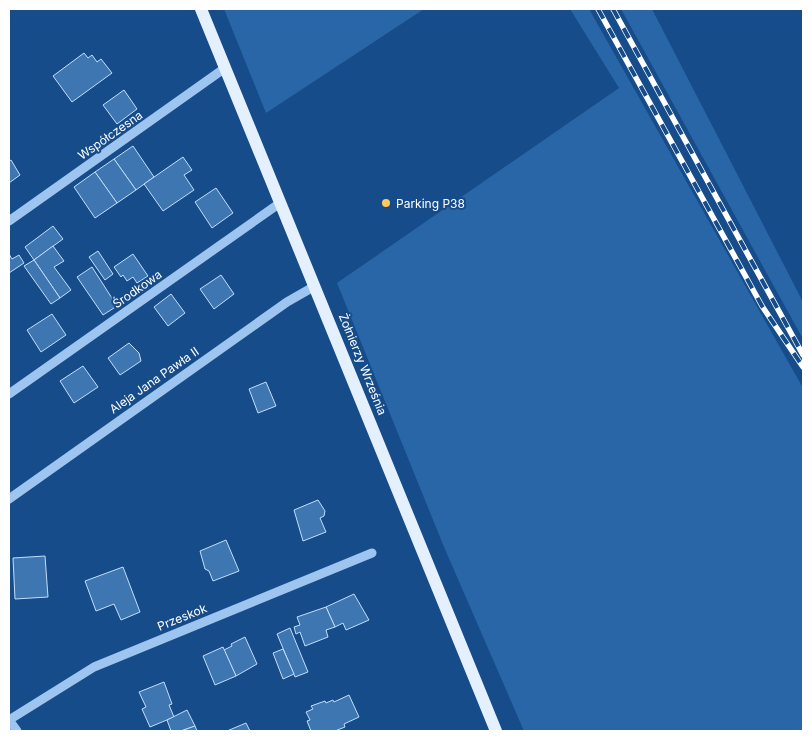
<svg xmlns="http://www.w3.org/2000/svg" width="812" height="740" font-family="Inter,sans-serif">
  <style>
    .green { fill: #2866a8 }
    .building { fill: #3e76b2; stroke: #c3defb }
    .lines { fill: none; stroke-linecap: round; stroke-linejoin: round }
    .minor { stroke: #9dc5ef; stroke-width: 9 }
    .major { stroke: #e5f0ff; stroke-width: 12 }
    .rail-casing { stroke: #fff; stroke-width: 5.5 }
    .rail { stroke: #164c89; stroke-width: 4; stroke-dasharray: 11; stroke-linecap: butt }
    .poi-dot { fill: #ffca5b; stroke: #164c89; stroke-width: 2 }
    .labels { text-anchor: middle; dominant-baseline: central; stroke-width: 4; stroke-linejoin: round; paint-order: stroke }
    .street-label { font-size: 12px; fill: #fff; stroke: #164c89 }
    .poi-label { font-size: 12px; fill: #fff; stroke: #164c89; text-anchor: start }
  </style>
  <rect width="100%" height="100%" fill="#164c89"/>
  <g class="green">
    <path d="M224 9H424L266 113Z"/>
    <path d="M570 9H589L803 388V731H524L444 547 337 283 619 88Z"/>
    <path d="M621 9H652L803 302V339Z"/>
  </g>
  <g class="building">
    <path d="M84 53 88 58 92 55 97 62 101 59 112 73 72 102 53 76Z"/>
    <path d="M124 90 137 109 117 124 103 105Z"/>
    <path d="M133 146 154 177 136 190 114 159Z"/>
    <path d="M183 157 192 170 184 175 194 190 163 211 144 184Z"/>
    <path d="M114 159 136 190 117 203 95 172Z"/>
    <path d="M11 160 20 175 9 183V161Z"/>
    <path d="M95 172 117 203 95 218 74 187Z"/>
    <path d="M216 188 233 213 212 228 195 202Z"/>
    <path d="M53 226 63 239 34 260 25 247Z"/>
    <path d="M53 246 64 261 54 267 71 290 60 298 34 260Z"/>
    <path d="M98 251 113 274 105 280 89 257Z"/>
    <path d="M9 254 12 259 19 255 24 263 9 273Z"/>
    <path d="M133 254 148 276 137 283 133 277 127 281 123 275 121 277 114 267Z"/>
    <path d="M34 260 60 298 51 304 24 266Z"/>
    <path d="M92 267 117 306 103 315 77 277Z"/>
    <path d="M221 275 234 294 214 309 200 289Z"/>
    <path d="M171 294 185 313 168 326 154 307Z"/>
    <path d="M52 314 66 335 41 352 27 330Z"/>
    <path d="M129 343 139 353 141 361 120 375 108 358Z"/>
    <path d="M83 366 98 387 74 403 60 381Z"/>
    <path d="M266 382 276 406 258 413 249 389Z"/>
    <path d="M318 500 325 511 324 516 320 518 326 532 303 541 294 510Z"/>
    <path d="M226 540 239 571 213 581 209 571 205 569 200 551Z"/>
    <path d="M45 556 48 597 15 599 13 558Z"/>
    <path d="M123 567 140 612 121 620 114 604 96 611 85 581Z"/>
    <path d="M354 594 369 620 346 630 343 623 335 627 326 607Z"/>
    <path d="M326 607 335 627 326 630 328 637 305 646 300 632 296 634 294 627 300 625 297 617Z"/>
    <path d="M290 628 308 672 295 677 277 634Z"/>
    <path d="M245 637 257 664 236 676 224 650 232 646 231 644Z"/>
    <path d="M223 647 236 676 215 685 203 656Z"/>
    <path d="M283 649 294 674 283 679 273 653Z"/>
    <path d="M164 682 172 704 169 705 174 717 150 727 142 709 146 707 139 692Z"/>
    <path d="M349 695 359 717 344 724 345 727 335 731H311L307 721 310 720 306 712 313 709 311 706 325 701 326 703 333 700 334 702Z"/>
    <path d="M187 710 195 726 181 731H171L167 720Z"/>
    <path d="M246 723 250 731H227Z"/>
    <path d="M195 726 197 731H181Z"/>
  </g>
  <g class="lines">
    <g class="minor">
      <path d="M9 221 225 68"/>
      <path d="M9 394 280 203"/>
      <path d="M9 499 287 302 315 286"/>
      <path d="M9 720 94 667 372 553"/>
      <path d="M9 720 17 731"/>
    </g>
    <path class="major" d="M201 9 496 731"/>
    <g class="rail-casing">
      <g id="rail">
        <path d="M598 9 762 306 803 367"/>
        <path d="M613 9 803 355"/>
      </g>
    </g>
    <use href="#rail" class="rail"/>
  </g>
  <circle class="poi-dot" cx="386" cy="203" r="5"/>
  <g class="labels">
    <g class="street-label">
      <text transform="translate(110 135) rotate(-35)">Współczesna</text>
      <text transform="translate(137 289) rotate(-35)">Środkowa</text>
      <text transform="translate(363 364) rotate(68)">Żołnierzy Września</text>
      <text transform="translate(154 380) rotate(-35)">Aleja Jana Pawła II</text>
      <text transform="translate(182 617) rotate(-22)">Przeskok</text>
    </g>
    <g class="poi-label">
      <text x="396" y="203">Parking P38</text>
    </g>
  </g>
  <rect width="812" height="740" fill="none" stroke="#ffffff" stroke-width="20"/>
</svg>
